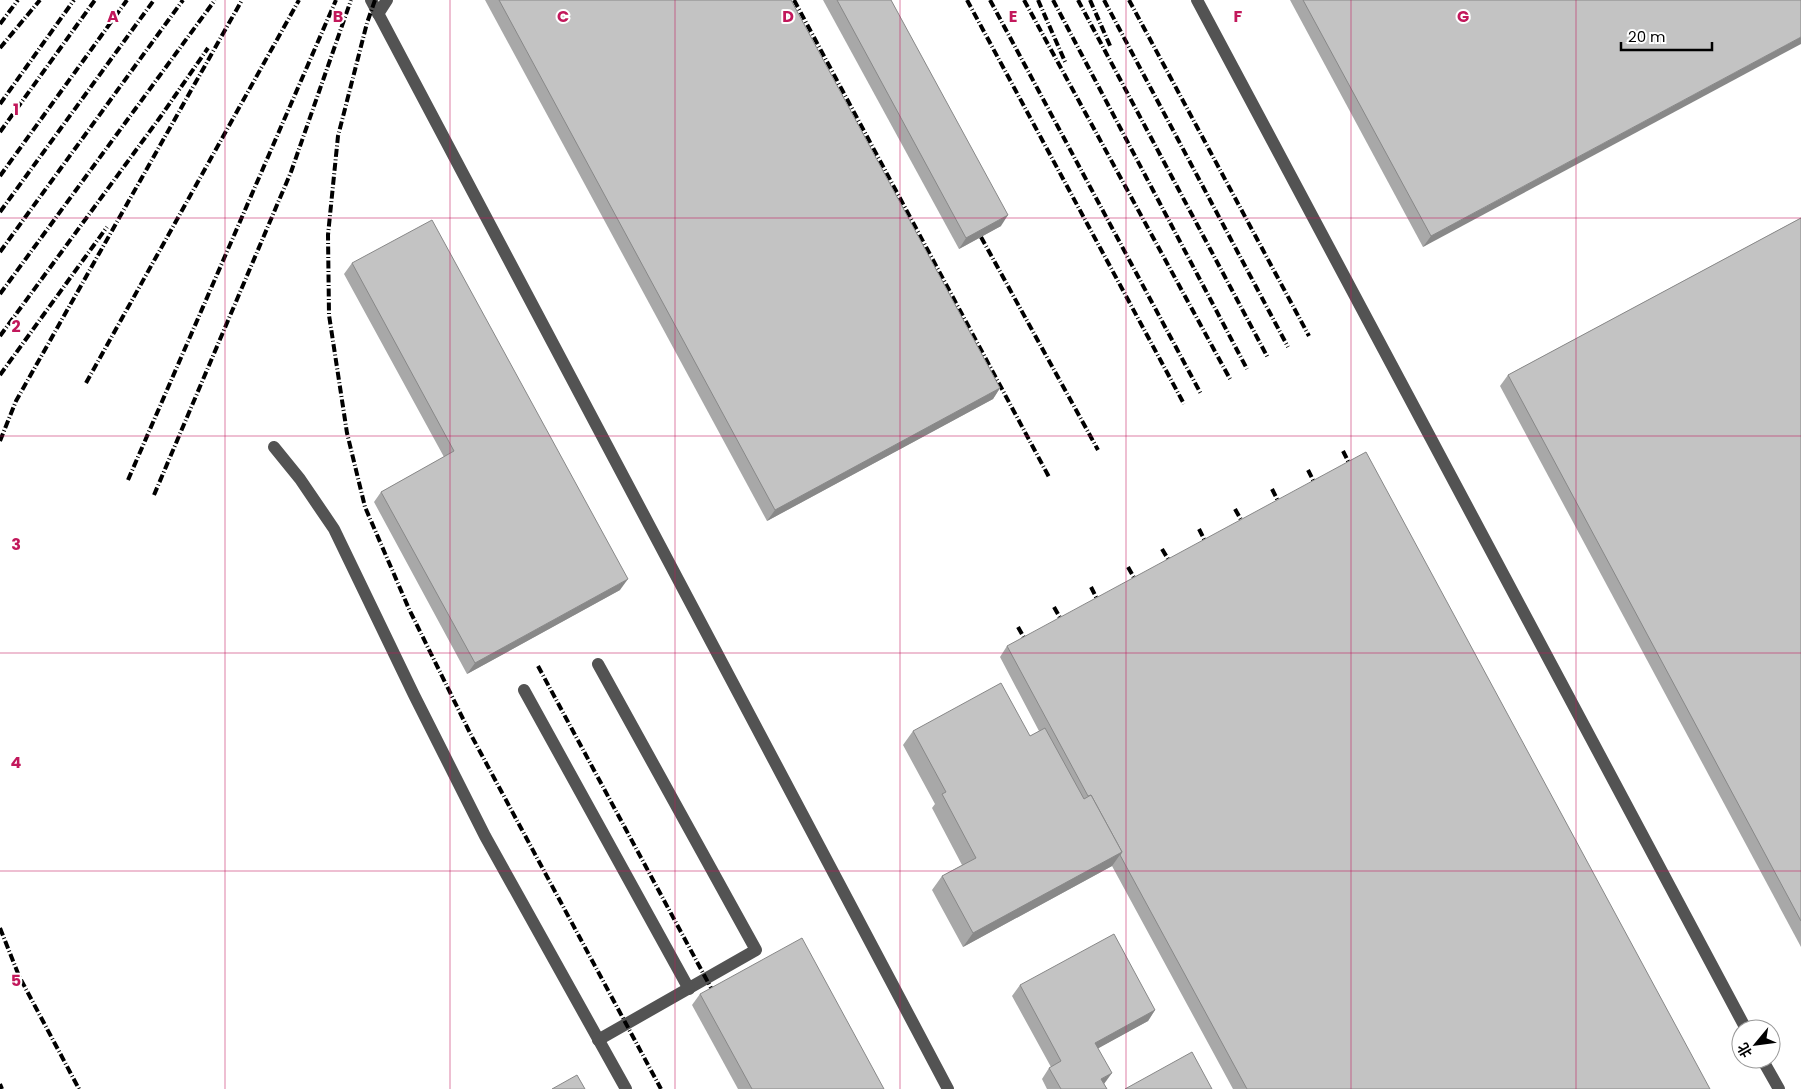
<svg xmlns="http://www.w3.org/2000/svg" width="1801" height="1089" font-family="Poppins,'Noto Sans SC',sans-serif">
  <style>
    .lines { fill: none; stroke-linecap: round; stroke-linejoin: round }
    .minor { stroke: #535353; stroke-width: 12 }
    .rail { stroke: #000; stroke-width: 4; stroke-dasharray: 8 2.5 1 2.5; stroke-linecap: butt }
    .wall { fill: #a8a8a8 }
    .shaded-wall { fill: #888 }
    .building { fill: #c3c3c3; stroke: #888 }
    .grid { fill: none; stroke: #c2185b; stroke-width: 1; stroke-opacity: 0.55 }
    .grid-label { font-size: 16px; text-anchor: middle; font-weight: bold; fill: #c2185b; stroke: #fff; stroke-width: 4; stroke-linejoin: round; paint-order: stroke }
  </style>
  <rect width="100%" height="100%" fill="#fff"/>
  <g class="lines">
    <g class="minor">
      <path d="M371 0 948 1089"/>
      <path d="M1197 0 1746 1029"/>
      <path d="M378 14 387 0"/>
      <path d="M274 447 300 479 334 529 414 695 485 836 626 1089"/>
      <path d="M598 664 756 950 598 1040"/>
      <path d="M524 690 689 989"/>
      <path d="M1762 1059 1779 1089"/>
    </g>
    <g class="rail">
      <path d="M375 0 367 23 338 136 328 235 329 315 347 433 365 507 409 609 470 733 661 1089"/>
      <path d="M794 0 1049 477"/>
      <path d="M967 0 1184 404"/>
      <path d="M990 0 1201 394"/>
      <path d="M1024 0 1230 379"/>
      <path d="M1038 0 1066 64"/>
      <path d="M1053 0 1247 369"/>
      <path d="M1078 0 1268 358"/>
      <path d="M1090 0 1111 48"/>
      <path d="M1104 0 1288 347"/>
      <path d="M1129 0 1309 336"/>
      <path d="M0 24 18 0"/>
      <path d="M0 48 40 0"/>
      <path d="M0 104 74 0"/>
      <path d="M0 132 95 0"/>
      <path d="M0 176 127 0"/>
      <path d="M0 212 154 0"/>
      <path d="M981 237 1098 450"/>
      <path d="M0 252 183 0"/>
      <path d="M0 294 215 0"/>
      <path d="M0 336 161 116 208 48"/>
      <path d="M0 375 107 227"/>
      <path d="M86 383 299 0"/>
      <path d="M0 441 16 401 242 0"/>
      <path d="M1343 451 1351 467"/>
      <path d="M1308 470 1316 486"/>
      <path d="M128 480 336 0"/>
      <path d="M1272 489 1280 505"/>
      <path d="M154 495 291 172 351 0"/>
      <path d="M1235 509 1244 525"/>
      <path d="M1199 529 1207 545"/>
      <path d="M1162 549 1171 564"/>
      <path d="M1128 567 1137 583"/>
      <path d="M1091 587 1099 603"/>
      <path d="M1054 607 1063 623"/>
      <path d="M1018 627 1027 643"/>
      <path d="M538 666 717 999"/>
      <path d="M0 928 19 976 79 1089"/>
      <path d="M0 1084 2 1089"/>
    </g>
  </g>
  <g class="wall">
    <path d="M485 0H791L1000 388 993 399 767 521Z"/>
    <path d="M823 0H891L1001 226 959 249Z"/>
    <path d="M1290 0H1801L1423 247Z"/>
    <path d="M1801 218V947L1500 386 1508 375Z"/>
    <path d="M352 263 620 590 467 674 374 502 381 492 444 457 344 274Z"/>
    <path d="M1007 646 1710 1089H1233L1112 866 963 947 932 890 942 876 962 865 932 808 935 804 903 745 913 731 1030 736 1039 731 1000 657Z"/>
    <path d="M1020 985 1155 1010 1148 1021 1098 1048 1104 1084 1107 1089H1047L1042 1079 1049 1068 1051 1067 1012 996Z"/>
    <path d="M700 994 884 1089H738L692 1005Z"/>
  </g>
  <g class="shaded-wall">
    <path d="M1801 37V44L1423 247 1431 236Z"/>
    <path d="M1008 215 1001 226 959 249 966 238Z"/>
    <path d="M1000 388 993 399 767 521 775 510Z"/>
    <path d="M628 579 620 590 467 674 475 663Z"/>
    <path d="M1122 852 1112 866 963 947 973 933Z"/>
    <path d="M1155 1010 1148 1021 1088 1054 1095 1043Z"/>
    <path d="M1112 1073 1104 1084 1101 1079Z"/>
  </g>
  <g class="building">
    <path d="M499 0H791L1000 388 775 510Z"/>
    <path d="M837 0H891L1008 215 966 238Z"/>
    <path d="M1303 0H1801V37L1431 236Z"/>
    <path d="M1801 218V921L1508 375Z"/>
    <path d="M432 220 628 579 475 663 381 492 454 451 352 263Z"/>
    <path d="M1366 452 1710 1089H1247L1120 855 1122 852 1091 795 1088 796 1007 646Z"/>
    <path d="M1001 683 1030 736 1045 728 1084 799 1091 795 1122 852 973 933 942 876 976 858 942 794 946 792 913 731Z"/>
    <path d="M1114 934 1155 1010 1095 1043 1112 1073 1101 1079 1107 1089H1061L1049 1068 1061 1061 1020 985Z"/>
    <path d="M802 938 884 1089H752L700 994Z"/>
    <path d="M1192 1052 1212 1089H1125Z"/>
    <path d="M577 1075 585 1089H552Z"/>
  </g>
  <path class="grid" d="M225 0V1089M450 0V1089M675 0V1089M900 0V1089M1126 0V1089M1351 0V1089M1576 0V1089M0 218H1801M0 436H1801M0 653H1801M0 871H1801"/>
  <g class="grid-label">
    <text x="113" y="22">A</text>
    <text x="338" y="22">B</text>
    <text x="563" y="22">C</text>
    <text x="788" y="22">D</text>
    <text x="1013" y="22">E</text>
    <text x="1238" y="22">F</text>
    <text x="1463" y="22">G</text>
    <text x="16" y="115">1</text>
    <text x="16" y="332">2</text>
    <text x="16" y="550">3</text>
    <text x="16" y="768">4</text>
    <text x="16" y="986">5</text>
  </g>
  <g transform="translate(1756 1044) rotate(241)"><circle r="24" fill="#ffffff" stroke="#999999"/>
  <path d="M0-4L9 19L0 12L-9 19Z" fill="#000000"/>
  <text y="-8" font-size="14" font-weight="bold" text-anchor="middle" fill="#000000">北</text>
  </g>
  <path d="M1621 42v8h91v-8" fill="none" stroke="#000000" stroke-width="2.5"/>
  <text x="1628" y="42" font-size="15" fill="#000000" stroke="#ffffff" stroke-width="4" paint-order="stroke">20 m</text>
</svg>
